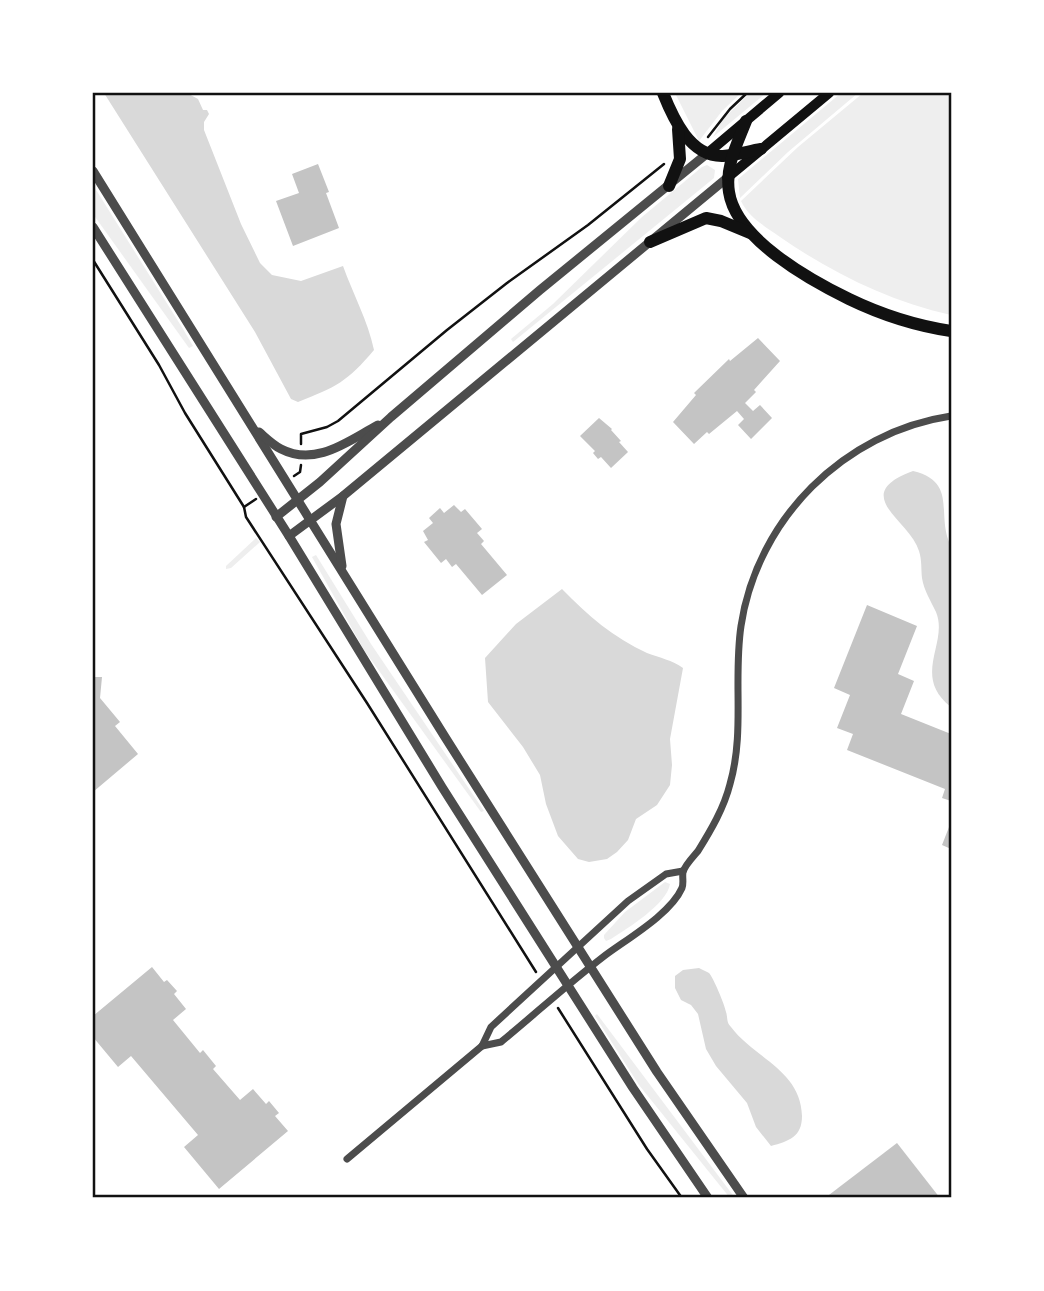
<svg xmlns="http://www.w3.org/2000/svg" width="1044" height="1291" font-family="'Roboto Condensed',sans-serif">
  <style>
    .green { fill: #eee }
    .water { fill: #d9d9d9 }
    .building { fill: #c4c4c4 }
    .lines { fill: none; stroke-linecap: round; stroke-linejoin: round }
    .path { stroke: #111; stroke-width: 2.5 }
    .minor { stroke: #4c4c4c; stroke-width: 7 }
    .tertiary { stroke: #4c4c4c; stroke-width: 9 }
    .secondary { stroke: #111; stroke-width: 10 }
    .motorway { stroke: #111; stroke-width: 12 }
    .neatline { fill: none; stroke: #111; stroke-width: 2.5 }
  </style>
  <rect width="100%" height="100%" fill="#fff"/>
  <g class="green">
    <path d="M675 93H741L722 111 699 141Z"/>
    <path d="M750 93H766L713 137 723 119Z"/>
    <path d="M841 93H858L788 152 740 198 738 179Z"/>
    <path d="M863 93H951V315C889 301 832 273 780 237 765 226 749 218 741 201L798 147Z"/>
    <path d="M707 165 715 170 714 178 513 342 511 339 553 304 642 217 702 167Z"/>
    <path d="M93 185 183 329 193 346 189 348 93 214Z"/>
    <path d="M256 538 260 542 231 568 226 569V566Z"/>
    <path d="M316 555 371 644 484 811 481 812 364 650 312 557Z"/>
    <path d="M665 882 670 884C667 904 628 928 611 939L606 941 604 938V935L625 912Z"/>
    <path d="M597 1014 735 1198H730L639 1085 595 1016Z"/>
  </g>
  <g class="water">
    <path d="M104 93H187L198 99 203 110H207L209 114 204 122V130L241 224 260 263 272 275 301 281 343 266C353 294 368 321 374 350 347 382 336 387 298 402L291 399 255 332Z"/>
    <path d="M913 471C959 482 935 516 951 546V707C911 676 949 643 936 612 931 601 924 591 922 578 921 569 922 560 919 551 910 520 848 495 913 471Z"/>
    <path d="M562 589C587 615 614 638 647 653 660 658 672 660 683 668L670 739 672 765 670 785 657 805 636 819 628 840 617 852 607 859 589 862 578 859 558 836 546 804 540 775 523 747 488 702 485 658 516 624Z"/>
    <path d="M699 968C702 970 706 971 709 973 713 977 725 1005 726 1012 728 1018 726 1022 731 1027 754 1058 801 1070 802 1116 802 1137 789 1141 771 1146L756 1127 747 1103 716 1066 706 1049 698 1014 691 1005 681 1000 675 988V976L683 970Z"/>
  </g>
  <g class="building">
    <path d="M318 164 329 192 326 193 339 228 293 246 276 201 299 193 292 174Z"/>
    <path d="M758 338 780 361 754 390 756 392 745 403 753 411 760 405 772 418 751 439 738 425 744 419 737 411 709 434 707 432 694 444 673 422 696 395 694 393 729 359 730 361Z"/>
    <path d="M599 418 612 429 611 430 621 441 619 442 628 452 611 468 601 457 598 459 593 453 595 451 580 436Z"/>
    <path d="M454 505 461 512 465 509 482 529 477 533 484 541 481 544 507 575 482 595 456 564 452 567 446 559 441 563 424 542 428 540 423 531 433 523 429 518 440 508 444 513Z"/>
    <path d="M867 605 917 626 898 674 914 681 901 714 951 734V801L942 798 945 789 847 750 853 734 837 728 850 695 834 688Z"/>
    <path d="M93 677H102L100 698 120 722 115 726 138 754 93 792Z"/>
    <path d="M951 822V849L942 845Z"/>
    <path d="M152 967 164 982 167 980 177 991 174 994 186 1009 173 1020 200 1053 203 1050 216 1066 213 1069 240 1100 253 1089 266 1104 269 1101 279 1113 275 1116 288 1131 219 1189 184 1147 198 1135 131 1056 118 1067 93 1037V1016Z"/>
    <path d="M897 1143 940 1198H825Z"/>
  </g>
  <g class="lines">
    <g class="path">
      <path d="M708 137 730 109 747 93"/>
      <path d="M93 260 159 365 185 413 244 507 246 517 367 703 536 972"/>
      <path d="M301 444V434L327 427 338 421 447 330 507 283 588 225 664 164"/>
      <path d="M294 476 300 472 301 465"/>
      <path d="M244 507 256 499"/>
      <path d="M558 1008 647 1149 682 1198"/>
    </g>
    <g class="minor">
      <path d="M482 1046 501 1042C535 1014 568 984 603 957 625 940 670 915 682 888 684 883 682 877 683 872 685 865 693 857 698 851 711 830 724 808 730 784 745 732 733 679 741 626 757 519 844 432 951 416"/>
      <path d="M347 1159 482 1046 491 1027 628 901 666 874 683 871"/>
    </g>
    <g class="tertiary">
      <path d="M93 171 445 737 657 1072 744 1198"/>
      <path d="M93 227 289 536 442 787 633 1088 708 1198"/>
      <path d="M259 432C266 438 273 445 281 449 316 467 348 441 378 425"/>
      <path d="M276 517 320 482 391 417 540 290 709 152"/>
      <path d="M289 536 343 496 727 178"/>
      <path d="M342 566 336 524 343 496"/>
    </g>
    <g class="secondary">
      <path d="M709 152 779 93"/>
      <path d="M727 178 829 93"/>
    </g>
    <g class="motorway">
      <path d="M663 93C673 118 690 157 723 156 736 155 749 151 761 149"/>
      <path d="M746 121C737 144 725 167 729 192 736 239 810 280 849 299 880 314 918 326 951 331"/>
      <path d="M669 186 680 159 678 129"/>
      <path d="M650 242 706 218 721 221 750 233"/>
    </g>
  </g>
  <rect width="1044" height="1291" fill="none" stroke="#ffffff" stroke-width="189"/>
  <rect x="94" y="94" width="856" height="1102" class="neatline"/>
</svg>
